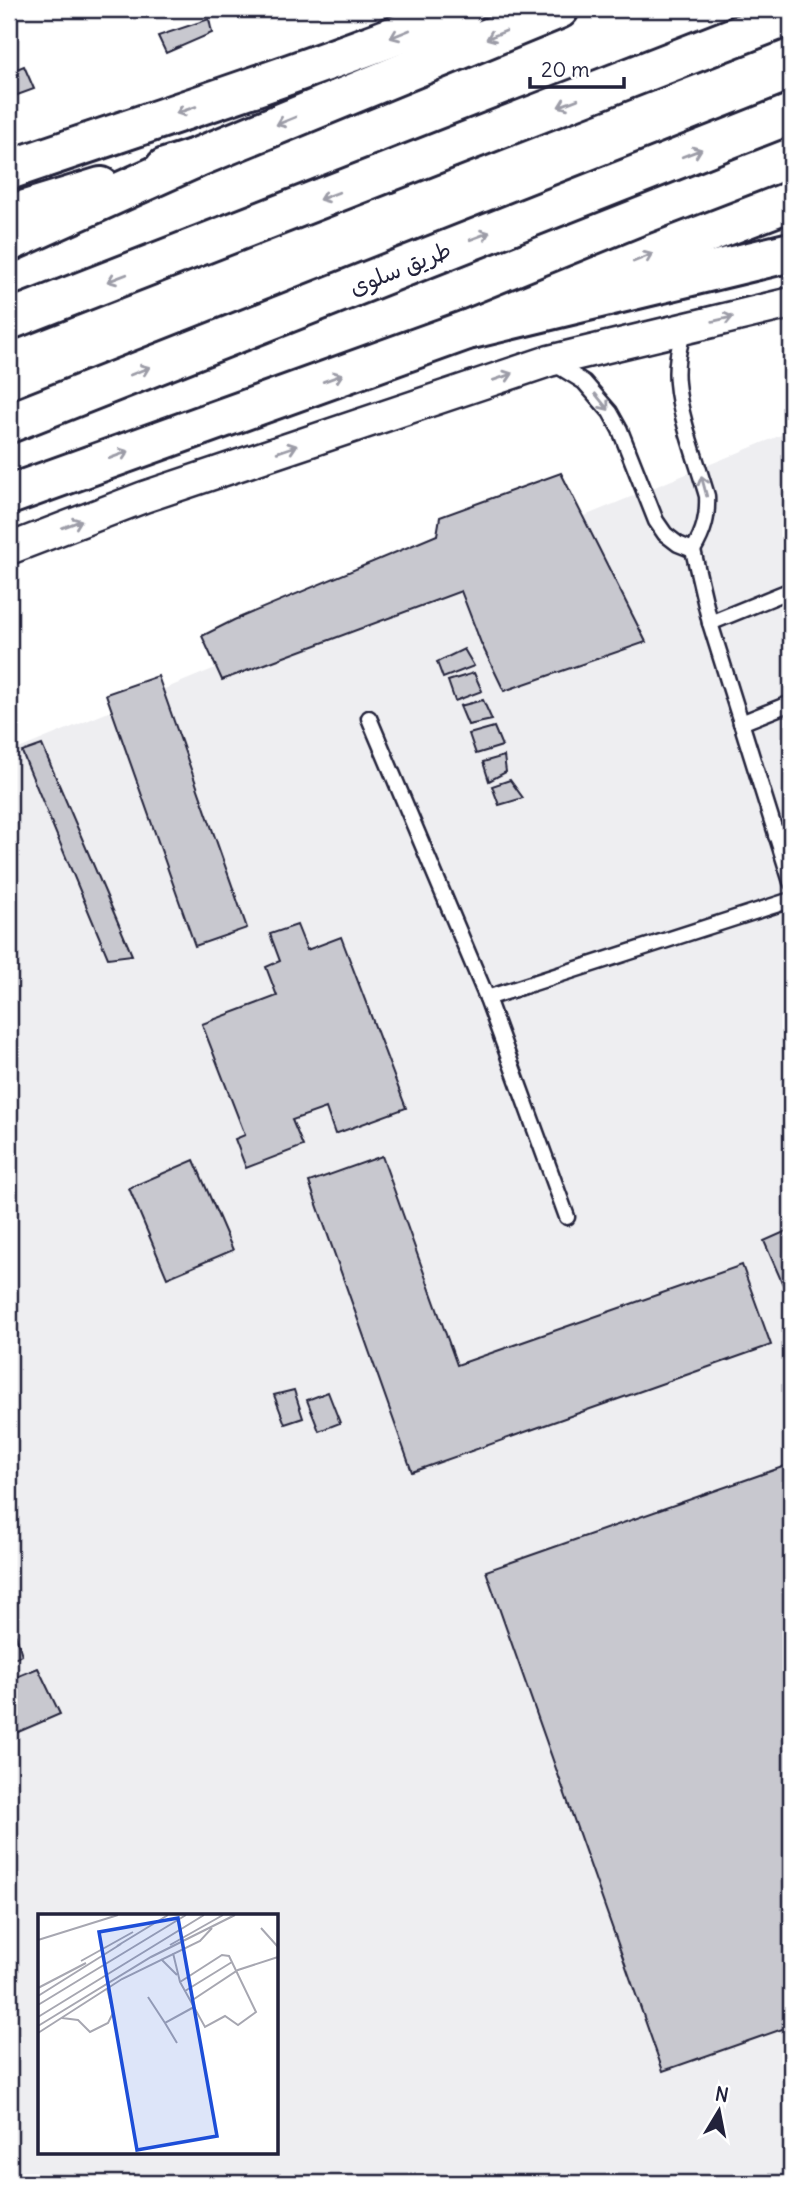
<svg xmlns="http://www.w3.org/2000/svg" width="800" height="2192" font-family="Delius,'Playpen Sans Arabic',sans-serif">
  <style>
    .built { fill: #eeeef1; fill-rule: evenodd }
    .building { fill: #c8c8cf; stroke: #22223b; stroke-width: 2 }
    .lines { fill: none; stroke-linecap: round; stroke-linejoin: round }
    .lane-casing { stroke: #22223b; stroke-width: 19 }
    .street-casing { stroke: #22223b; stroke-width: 35 }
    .secondary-casing { stroke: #22223b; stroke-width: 44 }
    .primary-casing { stroke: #22223b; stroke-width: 44 }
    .highway-casing { stroke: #22223b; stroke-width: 44 }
    .lane { stroke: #fff; stroke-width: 14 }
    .street { stroke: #fff; stroke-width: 30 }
    .secondary { stroke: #fff; stroke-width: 38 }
    .primary { stroke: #fff; stroke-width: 38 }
    .highway { stroke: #fff; stroke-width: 38 }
    .oneway { stroke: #9c9ca7 }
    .labels { text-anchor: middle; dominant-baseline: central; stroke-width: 7; stroke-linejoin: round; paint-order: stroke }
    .street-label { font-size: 23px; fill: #22223b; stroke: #fff }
    .inset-road { fill: none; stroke: #a7a7b1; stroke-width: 2 }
    .view { fill: #1d4ed8; fill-opacity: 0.15; stroke: #1d4ed8; stroke-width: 3.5 }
    .inset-edge { fill: none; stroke: #22223b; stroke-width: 3.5 }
  </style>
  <rect width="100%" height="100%" fill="#fff"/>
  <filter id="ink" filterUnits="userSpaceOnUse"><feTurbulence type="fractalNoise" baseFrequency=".0143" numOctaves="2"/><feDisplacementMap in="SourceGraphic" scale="14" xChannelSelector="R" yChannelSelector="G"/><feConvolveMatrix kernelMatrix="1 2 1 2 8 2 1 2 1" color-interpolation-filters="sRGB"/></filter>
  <g filter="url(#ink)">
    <path class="built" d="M791 431V2183H9V753ZM40 1916H276V2152H40Z"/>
    <g class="building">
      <path d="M209 19 212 33 166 53 158 36Z"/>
      <path d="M24 66 34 89 9 98V72Z"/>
      <path d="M561 473 646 642 504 691 481 643 461 591 222 680 202 636 234 620 437 535 440 517Z"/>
      <path d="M464 649 474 666 443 678 437 662Z"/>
      <path d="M474 673 482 691 455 701 448 681Z"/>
      <path d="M158 676 247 928 195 946 106 694Z"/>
      <path d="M483 700 492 720 468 725 460 706Z"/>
      <path d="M494 727 502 746 476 754 469 734Z"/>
      <path d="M42 745 132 955 108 958 22 752Z"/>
      <path d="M504 756 506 772 489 781 483 762Z"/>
      <path d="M510 780 523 798 499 805 492 786Z"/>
      <path d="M297 925 307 950 341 937 406 1108 335 1134 326 1108 292 1120 303 1146 246 1168 235 1139 245 1135 202 1024 277 996 266 967 280 961 270 934Z"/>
      <path d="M382 1156 457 1365 742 1265 771 1345 412 1472 309 1182Z"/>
      <path d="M194 1160 233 1250 167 1278 129 1188Z"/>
      <path d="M791 1229V1303L764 1241Z"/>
      <path d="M294 1390 303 1418 285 1424 274 1395Z"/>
      <path d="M328 1392 340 1423 319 1431 307 1400Z"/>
      <path d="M791 1464V2026L663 2071 486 1571Z"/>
      <path d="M12 1623 22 1655 9 1660V1624Z"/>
      <path d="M38 1668 60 1714 9 1736V1680Z"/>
    </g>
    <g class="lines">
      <g class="lane-casing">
        <g id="lane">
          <path d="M684 329C679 347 675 364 677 383 680 418 697 461 707 496 708 517 704 532 693 550L710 623 791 882"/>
          <path d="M553 363 584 382 610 412 620 430 656 521 665 534 678 544 693 550"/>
          <path d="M710 623 791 590"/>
          <path d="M369 718 487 998 791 900"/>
          <path d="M741 723 791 703"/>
          <path d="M776 836 791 829"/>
          <path d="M487 998 567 1217"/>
        </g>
      </g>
      <g class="street-casing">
        <path id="street" d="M9 549 144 497 549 361 791 303"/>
      </g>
      <g class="secondary-casing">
        <g id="secondary">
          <path d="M165 168 196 158 559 9"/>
          <path d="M9 215 101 187"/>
          <path d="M9 495 467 330 791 252"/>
        </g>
      </g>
      <g class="primary-casing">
        <g id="primary">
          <path d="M9 170C161 118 314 69 464 9"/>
          <path d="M467 330 653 254 791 201"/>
        </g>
      </g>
      <g class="highway-casing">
        <g id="highway">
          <path d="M9 242 196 158"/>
          <path d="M9 320 791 15"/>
          <path d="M9 423 791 114"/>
        </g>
      </g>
      <use href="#lane" class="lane"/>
      <use href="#street" class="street"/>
      <use href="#secondary" class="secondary"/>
      <use href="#primary" class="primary"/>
      <use href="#highway" class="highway"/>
    </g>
    <defs><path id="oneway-shaft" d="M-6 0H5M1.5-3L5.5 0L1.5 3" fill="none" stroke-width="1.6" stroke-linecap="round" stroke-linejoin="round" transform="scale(1.75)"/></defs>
    <g class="oneway">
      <use href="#oneway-shaft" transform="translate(400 34) rotate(158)"/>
      <use href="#oneway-shaft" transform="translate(496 35) rotate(158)"/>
      <use href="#oneway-shaft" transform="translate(568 103) rotate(159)"/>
      <use href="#oneway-shaft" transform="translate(186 110) rotate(161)"/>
      <use href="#oneway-shaft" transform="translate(286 121) rotate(158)"/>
      <use href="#oneway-shaft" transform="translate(692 153) rotate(-21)"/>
      <use href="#oneway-shaft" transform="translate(329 196) rotate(159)"/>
      <use href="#oneway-shaft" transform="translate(480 236) rotate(-21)"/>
      <use href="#oneway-shaft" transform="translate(643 258) rotate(-22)"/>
      <use href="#oneway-shaft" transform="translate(117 278) rotate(159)"/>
      <use href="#oneway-shaft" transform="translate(723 319) rotate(-13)"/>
      <use href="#oneway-shaft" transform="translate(140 371) rotate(-22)"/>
      <use href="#oneway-shaft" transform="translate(503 377) rotate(-19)"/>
      <use href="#oneway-shaft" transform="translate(333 378) rotate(-20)"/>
      <use href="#oneway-shaft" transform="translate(602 402) rotate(51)"/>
      <use href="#oneway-shaft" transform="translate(287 449) rotate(-19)"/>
      <use href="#oneway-shaft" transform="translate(119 455) rotate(-20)"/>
      <use href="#oneway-shaft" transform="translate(704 486) rotate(-105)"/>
      <use href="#oneway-shaft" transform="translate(72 524) rotate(-21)"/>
    </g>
  </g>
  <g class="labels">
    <g class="street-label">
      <text transform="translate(400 268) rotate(-22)">طريق سلوى</text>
    </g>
  </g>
  <g transform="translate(38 1914)">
    <rect width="240" height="240" fill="#fff"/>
    <path class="inset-road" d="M223 14 240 33M0 26 80 1M132 31 185 1M79 32 130 1M135 39 142 68 167 113 187 102 200 111 218 98 191 42 184 41 142 68M123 45 139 61M43 47 95 18M0 74 48 49M147 77 194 48M0 82 83 30M110 83 127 109 156 93M153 87 200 56 240 43M0 91 148 1M0 103 166 1M24 104 40 106 52 118 70 109 75 99 69 74M127 109 139 129M0 112 113 43 197 1M0 119 84 65 162 27 174 14"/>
    <path class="view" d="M140 4 179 222 99 236 61 18Z"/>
    <rect width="240" height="240" class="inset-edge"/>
  </g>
  <rect width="800" height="2192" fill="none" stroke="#fff" stroke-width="35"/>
  <rect x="18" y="18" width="765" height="2157" fill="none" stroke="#22223b" stroke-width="2.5" filter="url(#ink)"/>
  <g transform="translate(719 2111) rotate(10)" stroke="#ffffff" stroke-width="5" paint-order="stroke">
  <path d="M0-5L12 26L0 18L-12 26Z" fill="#22223b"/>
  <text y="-10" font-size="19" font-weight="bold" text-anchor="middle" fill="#22223b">N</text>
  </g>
  <path d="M530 77v10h94v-10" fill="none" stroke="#22223b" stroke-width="3.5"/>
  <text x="541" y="77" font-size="21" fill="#22223b" stroke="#ffffff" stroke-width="5" paint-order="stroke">20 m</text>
</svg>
